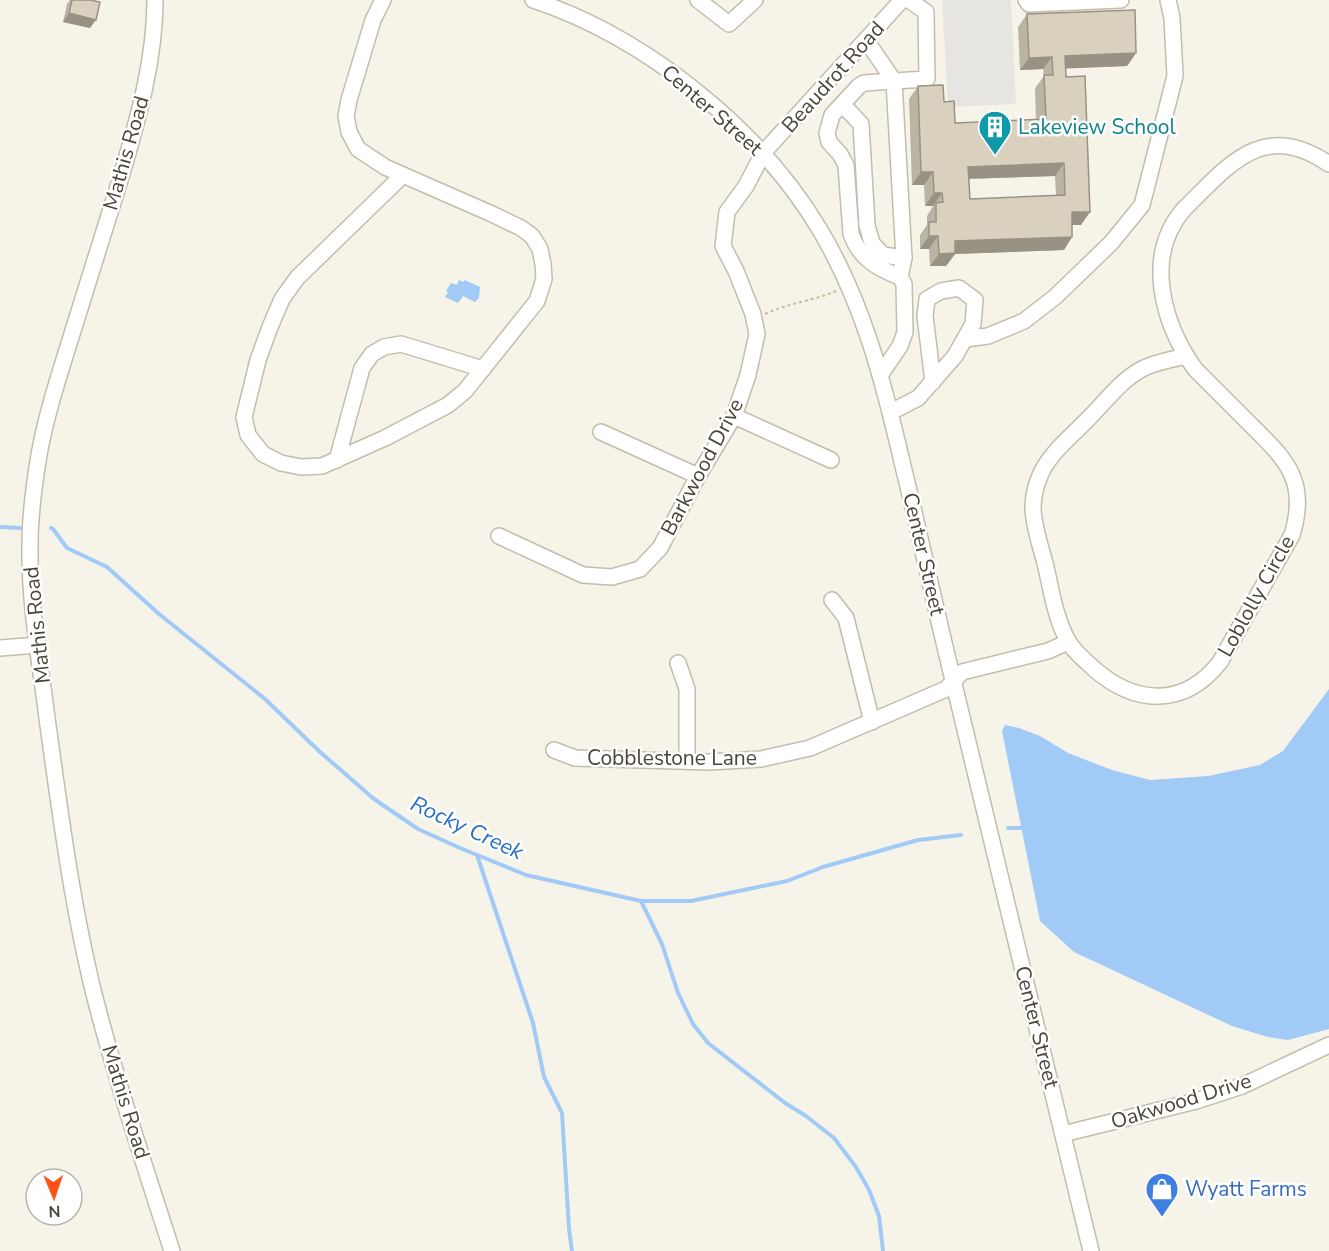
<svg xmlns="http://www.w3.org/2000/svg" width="1329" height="1251" font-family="'Nunito Sans',sans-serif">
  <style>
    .parking { fill: #e7e5e1 }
    .water { fill: #a1caf7 }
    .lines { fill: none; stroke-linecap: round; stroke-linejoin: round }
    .stream { stroke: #a1caf7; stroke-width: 4 }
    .minor-casing { stroke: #c3bdab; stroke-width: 18 }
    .path { stroke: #c6bb9b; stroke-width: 2; stroke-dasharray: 3 3; stroke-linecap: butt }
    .minor { stroke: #fff; stroke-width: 15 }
    .wall { fill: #bbb4a3; fill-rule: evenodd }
    .shaded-wall { fill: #989285 }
    .building { fill: #d9d1be; stroke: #989285; stroke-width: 1.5; fill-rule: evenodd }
    .labels { text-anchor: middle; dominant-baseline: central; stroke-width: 5; stroke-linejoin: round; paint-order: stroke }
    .street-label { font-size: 21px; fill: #4b4537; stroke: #fff }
    .culture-label { font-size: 21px; fill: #0d838f; stroke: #fff; text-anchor: start }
    .shop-label { font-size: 21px; fill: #366cbe; stroke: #fff; text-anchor: start }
    .water-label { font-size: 22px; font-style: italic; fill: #256ec2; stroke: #fff }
  </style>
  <rect width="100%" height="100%" fill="#f6f4e9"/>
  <path class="parking" d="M942 0H1011L1016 104 948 107Z"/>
  <g class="water">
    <path d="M459 280 463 282 465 280 480 287 479 298 475 302 463 296 458 303 445 297 448 292 446 291 451 283 457 285Z"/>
    <path d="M1329 689V1029L1288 1040 1268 1037 1232 1026 1074 952 1040 921 1002 731 1005 725 1019 728 1040 736 1068 753 1112 770 1150 780 1208 776 1260 765 1283 751Z"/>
  </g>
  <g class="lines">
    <g class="stream">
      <path d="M0 527 20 528"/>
      <path d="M51 528 53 529 67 548 107 567 159 614 265 699 320 752 374 799 418 829 460 848 526 875 641 901H691L787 881 823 867 918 840 961 835"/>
      <path d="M1008 828H1021"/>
      <path d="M477 855 533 1023 544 1077 562 1113 569 1229 572 1251"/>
      <path d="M641 901 662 944 678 993 693 1024 708 1043 785 1103 806 1116 834 1138 856 1167 869 1190 879 1216 883 1251"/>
    </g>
    <g class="minor-casing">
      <g id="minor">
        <path d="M155 0C155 60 138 119 121 177 104 230 88 284 71 337 59 376 46 415 39 455 34 485 30 515 30 545 29 603 40 661 47 718 60 812 72 906 95 998 117 1083 145 1167 172 1251"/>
        <path d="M383 0 373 20 349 100 346 116 349 132 358 149 385 167 403 175"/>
        <path d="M533 0C645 37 760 129 820 230 864 304 884 384 903 466 921 539 936 612 954 684 998 873 1046 1062 1091 1251"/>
        <path d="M698 0 729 24 755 0"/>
        <path d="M1026 0 1029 4 1121 0"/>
        <path d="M866 40 894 81 864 83 859 86 832 115 827 133 829 142 840 154 846 165 851 234C860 259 877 268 900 277L904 284 905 332 900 346 881 374"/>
        <path d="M843 105 861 124 867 225 872 243 883 255 904 258"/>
        <path d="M403 175 492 214 521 228 532 236 540 249 543 264 544 279 537 301 465 391 448 405 385 438 322 466 301 467 281 463 263 454 248 435 244 417 258 360 270 327 282 299 297 278Z"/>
        <path d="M900 277 904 258 894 81 927 79 926 12 909 0"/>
        <path d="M965 339 988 336 1024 321 1055 297 1111 243 1142 205 1175 76 1172 18 1168 0"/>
        <path d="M1185 356C1171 360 1155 362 1142 369 1121 380 1105 402 1088 419 1071 437 1048 454 1039 478 1035 488 1033 499 1033 509 1034 527 1040 545 1045 563 1051 588 1055 618 1068 641 1074 652 1085 660 1093 668 1135 705 1184 708 1220 662L1292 535C1309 479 1285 459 1248 422 1231 405 1213 387 1195 369 1163 324 1143 256 1184 209 1229 165 1263 119 1329 164"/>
        <path d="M891 412 918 398 955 356 973 324 975 300 959 288 941 291 927 299 925 316 933 382"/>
        <path d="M734 416 831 460"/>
        <path d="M601 432 698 476"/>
        <path d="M337 460 362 368 372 354 384 347 401 344 483 369"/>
        <path d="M499 536 583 575 612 577 640 569 660 548 698 476 734 416 748 375 757 334 753 314 736 271 723 246 727 212 746 186 763 153 902 0"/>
        <path d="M832 600 846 618 872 722"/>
        <path d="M0 648 38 645"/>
        <path d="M678 663 687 689V761"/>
        <path d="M554 750 575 758 709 762 761 759 810 748 946 689 962 672 1048 651 1068 642"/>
        <path d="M1063 1134 1196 1101 1242 1086 1329 1045"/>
      </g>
    </g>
    <path class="path" d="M765 314C788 303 813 301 836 291"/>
    <use href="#minor" class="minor"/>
  </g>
  <g class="wall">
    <path d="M70 0H90V28L63 22 67 4Z"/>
    <path d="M1027 14 1136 53 1127 66 1065 68 1081 225H1072V237L1064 250 955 254 946 266H930L929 249H920V235L927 225V216L933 206H925L924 185H912L909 99 918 86 944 102 955 123 1036 120 1035 88 1044 76 1043 69 1020 70 1018 27ZM1055 176 1056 195 970 199 969 179Z"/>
  </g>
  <g class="shaded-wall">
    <path d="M69 13 96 20 90 28 63 22Z"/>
    <path d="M1136 53 1127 66 1056 69 1065 56Z"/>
    <path d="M1052 57 1043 69 1020 70 1029 58Z"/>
    <path d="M1064 163 1055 176 959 179 968 167Z"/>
    <path d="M921 172H933L924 185H912Z"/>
    <path d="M934 193H942L933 206H925Z"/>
    <path d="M1072 212H1090L1081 225H1063Z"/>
    <path d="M929 236H938L929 249H920Z"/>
    <path d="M1072 237 1064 250 955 254 946 266H930L939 254 955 241Z"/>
  </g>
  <g class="building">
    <path d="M72 0H90L100 2 96 20 69 13Z"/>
    <path d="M1135 10 1136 53 1065 56 1066 77 1085 76 1090 212H1072V237L955 241V253L939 254 938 236H929V222H936V203L943 202 942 193H934L933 172H921L918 86 943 85 944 102 954 101 955 123 1046 119 1044 75H1053L1052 57 1029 58 1027 14ZM1064 163 1065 195 970 199 968 167Z"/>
  </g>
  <defs>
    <g id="building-pin" transform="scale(1.725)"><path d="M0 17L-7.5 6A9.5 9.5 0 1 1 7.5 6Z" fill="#0f9aa8" stroke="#fff"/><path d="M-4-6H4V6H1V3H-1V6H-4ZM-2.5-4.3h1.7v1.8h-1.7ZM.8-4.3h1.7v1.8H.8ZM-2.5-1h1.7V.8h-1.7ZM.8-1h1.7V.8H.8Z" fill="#fff"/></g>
    <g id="shop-pin" transform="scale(1.725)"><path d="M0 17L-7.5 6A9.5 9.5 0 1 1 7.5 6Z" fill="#3f7fe0" stroke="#fff"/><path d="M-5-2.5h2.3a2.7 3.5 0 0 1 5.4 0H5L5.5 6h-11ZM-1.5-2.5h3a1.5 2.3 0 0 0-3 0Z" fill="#fff"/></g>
  </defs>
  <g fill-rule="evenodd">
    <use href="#building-pin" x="995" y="127"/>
    <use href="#shop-pin" x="1162" y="1189"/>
  </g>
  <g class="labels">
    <g class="street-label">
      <text transform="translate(833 77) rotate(-48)">Beaudrot Road</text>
      <text transform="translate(712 110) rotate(41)">Center Street</text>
      <text transform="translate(126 153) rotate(-74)">Mathis Road</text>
      <text transform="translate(702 467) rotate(-62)">Barkwood Drive</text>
      <text transform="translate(924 554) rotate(77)">Center Street</text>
      <text transform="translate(1256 596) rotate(-61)">Loblolly Circle</text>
      <text transform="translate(37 625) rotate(-96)">Mathis Road</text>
      <text x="672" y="758">Cobblestone Lane</text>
      <text transform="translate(1037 1027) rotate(76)">Center Street</text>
      <text transform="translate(1181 1101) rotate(-17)">Oakwood Drive</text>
      <text transform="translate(126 1102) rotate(73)">Mathis Road</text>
    </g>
    <g class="culture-label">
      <text x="1018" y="127">Lakeview School</text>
    </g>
    <g class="shop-label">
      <text x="1185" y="1189">Wyatt Farms</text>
    </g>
    <g class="water-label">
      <text transform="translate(467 828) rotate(25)">Rocky Creek</text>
    </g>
  </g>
  <g transform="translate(54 1197) rotate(178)"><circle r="28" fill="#ffffff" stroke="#b7b5af" stroke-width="1.5"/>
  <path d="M0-4.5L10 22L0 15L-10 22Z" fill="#ff5417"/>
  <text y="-9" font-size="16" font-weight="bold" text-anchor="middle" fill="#4b4537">N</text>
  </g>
</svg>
